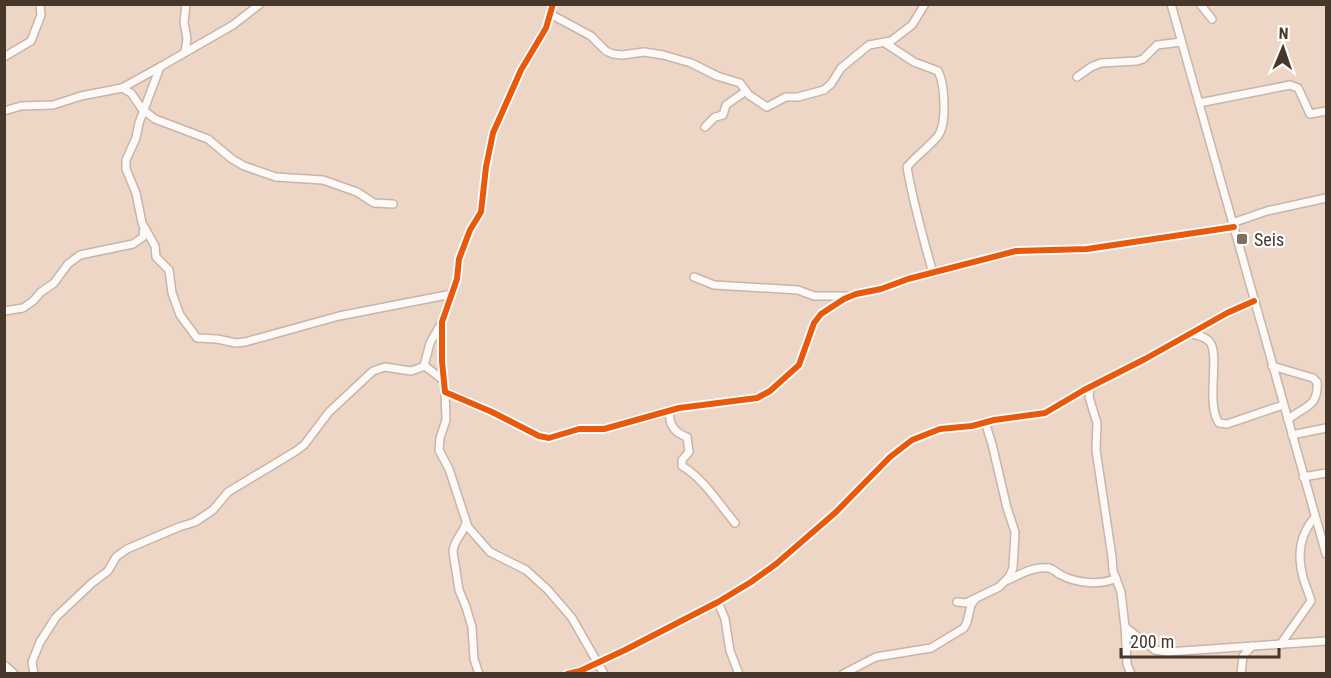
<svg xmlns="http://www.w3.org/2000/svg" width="1331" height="678" font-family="'Roboto Condensed',sans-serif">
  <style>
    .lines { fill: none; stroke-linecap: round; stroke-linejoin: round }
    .minor-casing { stroke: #c7b5a8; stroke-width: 10 }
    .highway-casing { stroke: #c7b5a8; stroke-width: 12 }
    .minor { stroke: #fcf9f6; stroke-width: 7 }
    .highway { stroke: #fcf9f6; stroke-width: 9 }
    .cycleway-casing { stroke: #fdfdfd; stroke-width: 10 }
    .cycleway { stroke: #e8590c; stroke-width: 6 }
    .poi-dot { fill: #816e60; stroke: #fdfdfd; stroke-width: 2 }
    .labels { text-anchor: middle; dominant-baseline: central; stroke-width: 4.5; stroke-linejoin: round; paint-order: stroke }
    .poi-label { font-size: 18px; fill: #47362a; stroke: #fdfdfd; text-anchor: start }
  </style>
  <rect width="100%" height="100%" fill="#edd6c5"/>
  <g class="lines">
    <g class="minor-casing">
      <g id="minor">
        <path d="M260 4 233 25 160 67 139 123 136 138 126 160V169L136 193 142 223 155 246 156 257 169 270 172 293 180 315 197 338 217 339 236 343 245 342 339 316 452 294"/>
        <path d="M553 4 546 28 521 70 493 133 486 167 481 212 470 230 459 259 457 279 442 322V361L445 392 492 412 539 436 549 438 579 429H604L679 408 757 398 770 391 799 365 814 323 821 314 844 299 856 294 881 289 908 279 1016 251 1087 249 1234 227"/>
        <path d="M1171 4 1326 554"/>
        <path d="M1200 4 1212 19"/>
        <path d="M552 15 591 36 606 51 613 54 622 55 644 52 663 55 691 63 717 76 740 83 749 95 767 107 786 97H798L824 90 831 84 841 68 869 45 891 41 912 25 925 4"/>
        <path d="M885 43 914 62 938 71C945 84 947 124 938 136 929 147 916 156 907 167 913 203 923 238 933 273"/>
        <path d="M185 52 187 39 184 22 186 4"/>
        <path d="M4 57 31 41 41 15 40 4"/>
        <path d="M1077 77 1091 67 1101 63 1137 61 1143 59 1157 45 1181 42"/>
        <path d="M122 88 131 93 142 109 155 119 208 139 232 159 244 166 276 177 323 180 357 192 374 203 393 204"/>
        <path d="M1199 103 1290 85 1298 88 1310 114 1326 111"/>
        <path d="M4 111 21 106 53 105 81 96 122 88 160 67"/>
        <path d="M705 127 715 117 723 115 726 105 746 91"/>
        <path d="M1232 223 1267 211 1326 198"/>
        <path d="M694 277 714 285 798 290 814 296H849"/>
        <path d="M4 311 23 308 33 301 41 292 54 283 68 264 80 255 133 244 143 237 144 227"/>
        <path d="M1192 334C1197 335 1205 337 1209 341 1221 353 1205 403 1219 423L1227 424 1283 405"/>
        <path d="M424 366 430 343 442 322"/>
        <path d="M1272 366 1313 378 1317 382C1319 408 1303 406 1288 420"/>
        <path d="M1090 387 1089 397 1097 423 1096 450 1112 557 1113 571 1121 592 1125 627 1155 650 1167 652 1326 641"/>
        <path d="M445 392 446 420 440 438 439 450 449 469 468 527 490 552 526 570 548 590 572 618 604 674"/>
        <path d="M670 410C668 425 675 433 687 437L689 452 682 460V466C703 478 719 504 735 523"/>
        <path d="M1292 435 1326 428"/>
        <path d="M1303 477 1326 473"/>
        <path d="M466 523C463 534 453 541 453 552L459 590 466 607 472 627 474 659 479 674"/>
        <path d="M1008 580C1021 574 1034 566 1049 568 1054 569 1056 573 1061 575 1076 583 1101 586 1116 578"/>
        <path d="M718 602 725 619 730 651 739 674"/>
        <path d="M957 602 966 603 999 587 1009 577 1013 568 1015 532 1007 508 992 444 985 422"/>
        <path d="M1125 626 1127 664 1131 674"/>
        <path d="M1280 645 1311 601C1309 593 1305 585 1303 577 1297 555 1300 534 1315 517"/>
        <path d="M34 674 32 662 40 642 56 617 92 583 108 571 116 557 127 549 179 527 195 522 213 510 228 492 296 451 304 445 329 412 373 371 385 367 411 371 425 366 443 380"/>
        <path d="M567 674 580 671 625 650 718 602 751 582 776 564 836 512 890 457 912 440 940 429 972 426 994 420 1045 413 1084 390 1145 359 1227 313 1254 301"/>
        <path d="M843 674 876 657 931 648 964 628 967 622 971 605 975 599"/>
        <path d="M1241 674 1243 656 1252 646"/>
      </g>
    </g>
    <g class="highway-casing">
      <path id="highway" d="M4 666 13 674"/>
    </g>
    <use href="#minor" class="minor"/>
    <use href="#highway" class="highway"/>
    <g class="cycleway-casing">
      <g id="cycleway">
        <path d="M553 4 546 28 521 70 493 133 486 167 481 212 470 230 459 259 457 279 442 322V361L445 392 492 412 539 436 549 438 579 429H604L679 408 757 398 770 391 799 365 814 323 821 314 844 299 856 294 881 289 908 279 1016 251 1087 249 1234 227"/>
        <path d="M567 674 580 671 625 650 718 602 751 582 776 564 836 512 890 457 912 440 940 429 972 426 994 420 1045 413 1084 390 1145 359 1227 313 1254 301"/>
      </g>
    </g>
    <use href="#cycleway" class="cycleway"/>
  </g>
  <rect class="poi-dot" x="1236" y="233" width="12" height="12" rx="3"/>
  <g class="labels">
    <g class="poi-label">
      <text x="1254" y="239">Seis</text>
    </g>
  </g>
  <rect width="1331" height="678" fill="none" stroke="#47362a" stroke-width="12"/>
  <g transform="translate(1283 48) rotate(2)" stroke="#fdfdfd" stroke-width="4.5" paint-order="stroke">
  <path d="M0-4.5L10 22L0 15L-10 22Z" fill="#47362a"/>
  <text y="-9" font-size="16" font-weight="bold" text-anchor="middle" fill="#47362a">N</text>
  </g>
  <path d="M1121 648v9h158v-9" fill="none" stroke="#47362a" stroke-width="3"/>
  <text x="1130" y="648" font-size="18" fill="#47362a" stroke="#fdfdfd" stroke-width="4.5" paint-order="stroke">200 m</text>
</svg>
